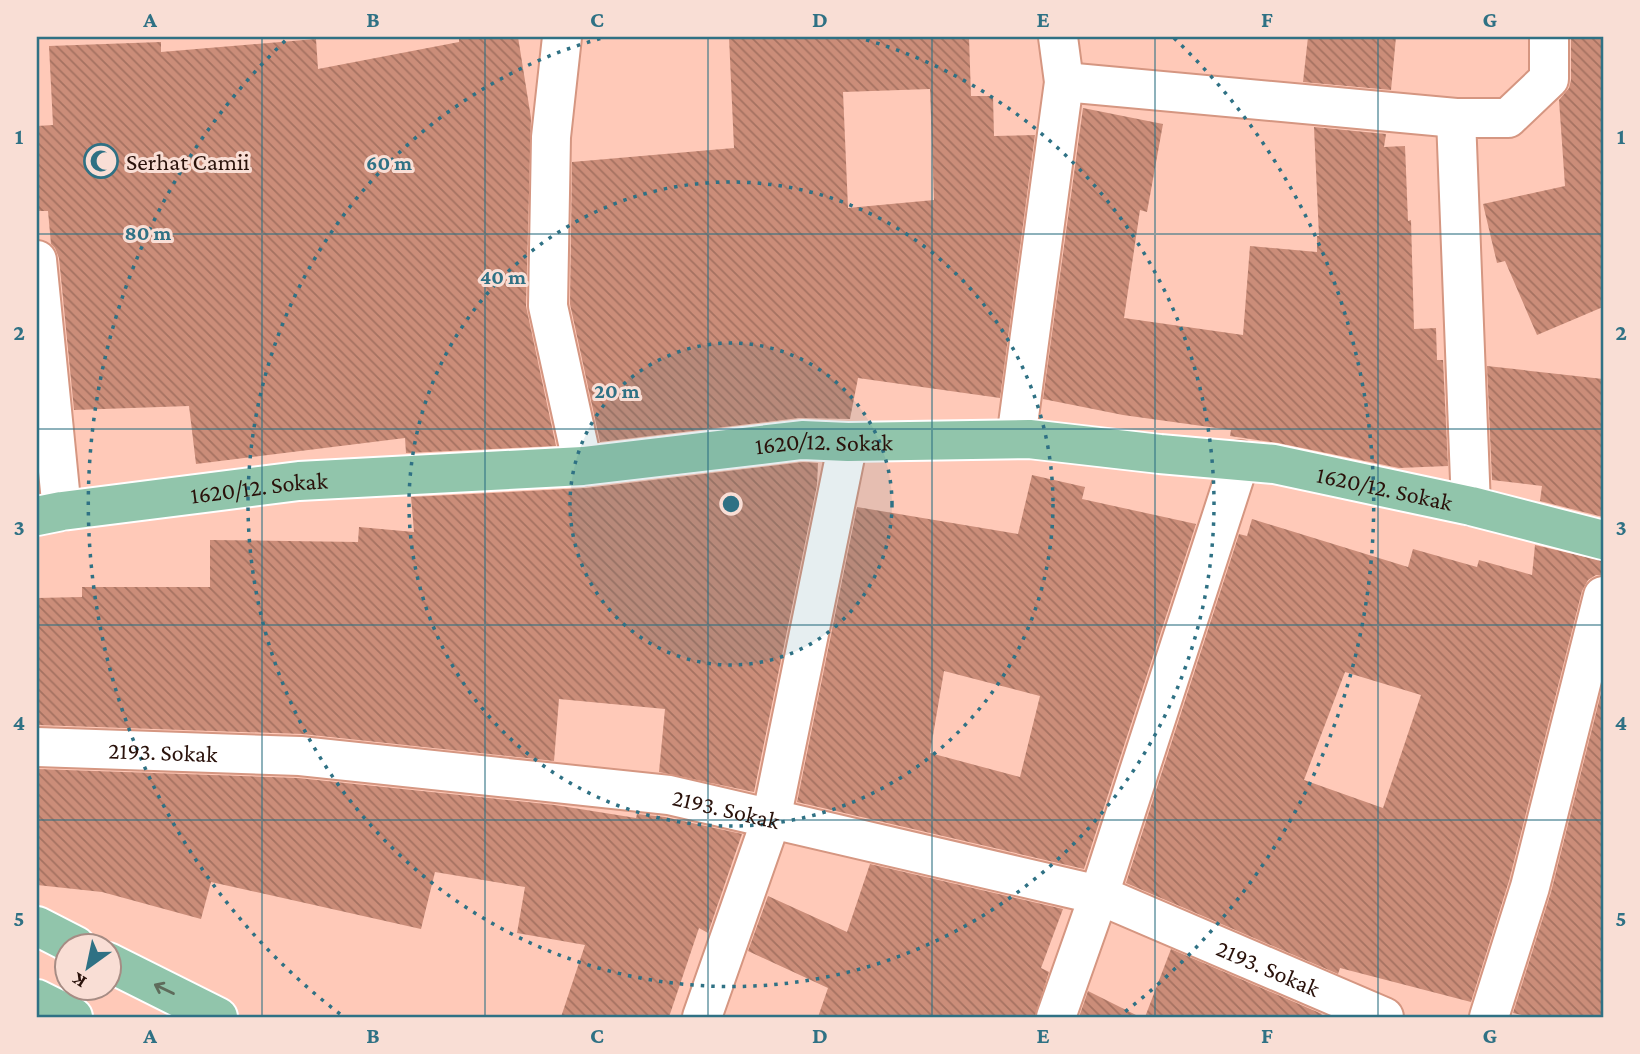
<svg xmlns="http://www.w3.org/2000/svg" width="1640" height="1054" font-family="'Crimson Pro',serif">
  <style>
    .building { fill: url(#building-back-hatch); fill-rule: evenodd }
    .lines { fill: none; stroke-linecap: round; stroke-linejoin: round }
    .minor-casing { stroke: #d59681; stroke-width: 42 }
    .major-casing { stroke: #fff; stroke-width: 42 }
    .minor { stroke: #fff; stroke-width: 38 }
    .major { stroke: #91c5ab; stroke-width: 38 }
    .oneway { stroke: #5e6c5b }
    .grid { fill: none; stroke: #2f7184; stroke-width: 2; stroke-opacity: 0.55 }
    .ring { fill: none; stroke: #2f7184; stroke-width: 3.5; stroke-dasharray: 3.5 7 }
    .labels { text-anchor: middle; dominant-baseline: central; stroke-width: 6; stroke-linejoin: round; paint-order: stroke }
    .poi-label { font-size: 24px; fill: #2a120b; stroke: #f9ded5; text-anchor: start }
    .street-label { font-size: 24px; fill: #2a120b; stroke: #f9ded5 }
    .centre { fill: #2f7184; stroke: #f9ded5; stroke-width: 3.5 }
    .ring-label { font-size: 21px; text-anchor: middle; font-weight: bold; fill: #2f7184; stroke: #f9ded5; stroke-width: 6; stroke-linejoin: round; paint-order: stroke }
    .neatline { fill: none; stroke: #2f7184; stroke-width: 2.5 }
    .grid-label { font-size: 23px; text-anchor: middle; font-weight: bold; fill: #2f7184 }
  </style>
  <defs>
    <pattern id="building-back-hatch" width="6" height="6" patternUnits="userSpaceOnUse" patternTransform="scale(1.75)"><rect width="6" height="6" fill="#cb8d79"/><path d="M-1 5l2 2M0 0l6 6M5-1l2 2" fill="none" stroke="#a57261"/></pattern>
  </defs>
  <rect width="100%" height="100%" fill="#ffc9b8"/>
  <g class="building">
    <path d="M459 37H518L531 118 526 306 556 446 406 453 405 438 196 464 189 406 74 410 59 258 55 248 51 244 48 211H37V126L53 125 49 46 161 42V52L316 39 318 69 459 42Z"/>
    <path d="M729 37H969L971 96H993L994 136 1035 135 1000 398 858 378 850 419 799 418 600 442 570 304 572 162 734 148ZM930 89 934 200 848 208 843 92Z"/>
    <path d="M1308 37H1396L1391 90 1303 82Z"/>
    <path d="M1571 37H1603V257H1601L1603 307 1537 335 1505 261 1497 263 1483 204 1565 186 1559 100 1569 88 1571 80Z"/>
    <path d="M1083 108 1163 124 1147 212 1140 210 1124 318 1243 335 1250 246 1317 252V236H1319L1314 127 1386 134 1384 147 1405 146 1408 221 1411 220 1414 329 1436 328 1437 360H1443L1448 466 1399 468 1278 443 1230 436 1231 430 1123 415 1043 399Z"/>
    <path d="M1487 366 1603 379V517L1540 501 1542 486 1492 480Z"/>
    <path d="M803 462 818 463 817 485 754 792 659 772 665 709 559 699 554 761 302 734 37 725V598L82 597V587H210V540L358 542 359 527 414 532 411 497 586 488Z"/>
    <path d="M1032 475 1085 487 1082 499 1196 524 1084 869 797 802 857 507 1018 534ZM944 671 1040 696 1020 777 930 753Z"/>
    <path d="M1252 519 1408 567 1413 549 1477 567 1479 560 1532 575 1535 545 1603 561V575H1596L1588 580 1582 591 1509 881 1471 1002 1340 968 1338 974 1126 883 1239 534 1247 536ZM1345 672 1421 695 1383 808 1304 780Z"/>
    <path d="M1603 685V1017H1531L1513 1013 1551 892Z"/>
    <path d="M37 769 298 778 555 805 636 818 637 814 665 817 742 834 708 933 699 928 669 1017H561L585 945 517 933 525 887 435 872 421 929 211 882 201 919 102 892 37 885Z"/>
    <path d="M870 864 1063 909 1041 968 1049 972 1035 1017H818L828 988 748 951 768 896 847 932Z"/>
    <path d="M1171 949 1322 1014 1320 1017H1145Z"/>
    <path d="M1088 991 1140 1017H1079Z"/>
  </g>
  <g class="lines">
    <g class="minor-casing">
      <g id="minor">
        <path d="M562 37 551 137 548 306 583 466"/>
        <path d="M1064 82 1456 118H1508L1549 79V37"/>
        <path d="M1456 118 1471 506"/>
        <path d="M37 260 62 511"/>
        <path d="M1016 439 1064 82 1058 37"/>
        <path id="s1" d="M37 747 300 756 669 795 1099 895 1384 1017"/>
        <path d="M702 1017 771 820 848 442"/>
        <path d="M1056 1017 1099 895 1240 460"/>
        <path d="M1489 1017 1530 887 1603 596"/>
      </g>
    </g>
    <g class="major-casing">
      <g id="major">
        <path id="s2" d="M37 516 62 511 299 481 583 466 802 440 848 442 1029 439 1160 454 1274 464 1471 506 1603 540"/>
        <path d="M37 926 76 946"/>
        <path d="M108 962 218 1017"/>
        <path d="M37 999 73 1017"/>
      </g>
    </g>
    <use href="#minor" class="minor"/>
    <use href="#major" class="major"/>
  </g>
  <defs><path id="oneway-shaft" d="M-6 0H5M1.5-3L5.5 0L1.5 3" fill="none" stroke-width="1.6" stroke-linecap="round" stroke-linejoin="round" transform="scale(1.75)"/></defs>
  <use class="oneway" href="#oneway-shaft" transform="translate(164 989) rotate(-154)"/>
  <path class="grid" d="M262 37V1017M485 37V1017M708 37V1017M932 37V1017M1155 37V1017M1378 37V1017M37 234H1603M37 429H1603M37 625H1603M37 820H1603"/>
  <circle cx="731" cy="504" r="161" fill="#2f7184" fill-opacity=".12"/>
  <g class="ring">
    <circle cx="731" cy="504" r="161"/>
    <circle cx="731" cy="504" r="322"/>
    <path d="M856 37A483 483 0 1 1 606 37"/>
    <path d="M340 1014A643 643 0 0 1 288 38M1174 38A643 643 0 0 1 1122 1014"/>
  </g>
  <defs>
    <g id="mosque-ring" transform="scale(1.75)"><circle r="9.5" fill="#f9ded5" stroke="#2f7184" stroke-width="1.5"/><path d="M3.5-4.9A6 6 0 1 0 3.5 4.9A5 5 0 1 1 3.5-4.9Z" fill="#2f7184"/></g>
  </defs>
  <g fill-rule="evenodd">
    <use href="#mosque-ring" x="101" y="161"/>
  </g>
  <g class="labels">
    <g class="poi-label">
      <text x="126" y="161">Serhat Camii</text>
    </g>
    <g class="street-label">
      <text stroke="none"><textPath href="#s2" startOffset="791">1620/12. Sokak</textPath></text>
      <text stroke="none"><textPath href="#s2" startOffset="224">1620/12. Sokak</textPath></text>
      <text stroke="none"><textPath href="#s2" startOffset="1356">1620/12. Sokak</textPath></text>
      <text stroke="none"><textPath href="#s1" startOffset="126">2193. Sokak</textPath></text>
      <text stroke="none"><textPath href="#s1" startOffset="693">2193. Sokak</textPath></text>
      <text stroke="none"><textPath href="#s1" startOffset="1260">2193. Sokak</textPath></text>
    </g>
  </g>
  <circle cx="731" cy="504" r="10" class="centre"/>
  <g class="ring-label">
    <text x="389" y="170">60 m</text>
    <text x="148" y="240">80 m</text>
    <text x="503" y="284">40 m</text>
    <text x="617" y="398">20 m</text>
  </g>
  <rect width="1640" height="1054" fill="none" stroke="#f9ded5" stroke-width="77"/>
  <g transform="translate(88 967) rotate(213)"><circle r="33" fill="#f9ded5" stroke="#a68c84" stroke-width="2"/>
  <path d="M0-5L12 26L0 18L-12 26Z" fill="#2f7184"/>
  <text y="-10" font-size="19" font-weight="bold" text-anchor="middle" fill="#2a120b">K</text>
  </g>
  <rect x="38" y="38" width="1564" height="978" class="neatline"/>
  <g class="grid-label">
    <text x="150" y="27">A</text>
    <text x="373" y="27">B</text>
    <text x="597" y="27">C</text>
    <text x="820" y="27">D</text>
    <text x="1043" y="27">E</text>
    <text x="1267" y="27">F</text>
    <text x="1490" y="27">G</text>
    <text x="19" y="144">1</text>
    <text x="1621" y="144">1</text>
    <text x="19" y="340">2</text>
    <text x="1621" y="340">2</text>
    <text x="19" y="535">3</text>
    <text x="1621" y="535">3</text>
    <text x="19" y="730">4</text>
    <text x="1621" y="730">4</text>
    <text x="19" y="926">5</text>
    <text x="1621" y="926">5</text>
    <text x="150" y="1043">A</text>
    <text x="373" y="1043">B</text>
    <text x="597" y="1043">C</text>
    <text x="820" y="1043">D</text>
    <text x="1043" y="1043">E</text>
    <text x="1267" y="1043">F</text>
    <text x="1490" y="1043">G</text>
  </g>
</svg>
